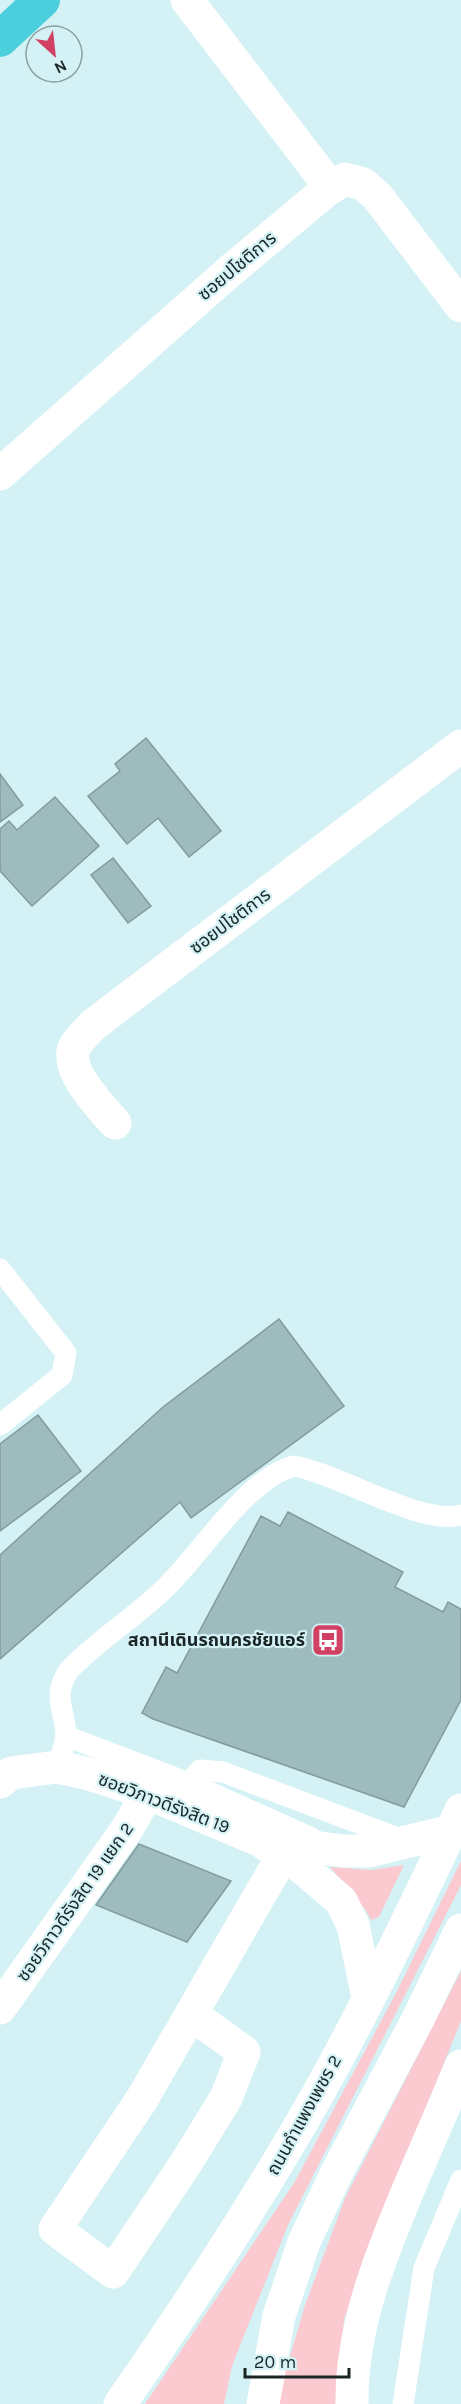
<svg xmlns="http://www.w3.org/2000/svg" width="461" height="2404" font-family="Karla,'Noto Sans Thai',sans-serif">
  <style>
    .green { fill: #facad0 }
    .lines { fill: none; stroke-linecap: round; stroke-linejoin: round }
    .canal { stroke: #4bcfdc; stroke-width: 36 }
    .building { fill: #9ebbbe; stroke: #809c9e; stroke-width: 1.5 }
    .service { stroke: #fff; stroke-width: 21 }
    .minor { stroke: #fff; stroke-width: 33 }
    .secondary { stroke: #fff; stroke-width: 33 }
    .labels { text-anchor: middle; dominant-baseline: central; stroke-width: 4.5; stroke-linejoin: round; paint-order: stroke }
    .street-label { font-size: 18px; fill: #1a2526; stroke: #d4f2f5 }
    .poi-label { font-size: 18px; font-weight: bold; fill: #1a2526; stroke: #d4f2f5; text-anchor: end }
  </style>
  <rect width="100%" height="100%" fill="#d4f2f5"/>
  <g class="green">
    <path d="M461 1861V1885L288 2225 232 2366 224 2404H145L294 2183 395 1995Z"/>
    <path d="M404 1865 379 1917 371 1920 365 1909 330 1867 371 1870Z"/>
    <path d="M461 1971V2021L381 2219 344 2319 337 2404H276L305 2305 345 2198Z"/>
  </g>
  <g class="lines">
    <path class="canal" d="M0 39 42 0"/>
  </g>
  <g class="building">
    <path d="M146 738 221 831 189 857 158 818 127 844 88 796 120 771 115 764Z"/>
    <path d="M0 774 23 805 0 822Z"/>
    <path d="M55 797 99 846 32 906 0 871V829L9 821 17 830Z"/>
    <path d="M113 858 151 906 128 923 91 875Z"/>
    <path d="M279 1319 344 1406 191 1518 180 1502 0 1659V1555L163 1407Z"/>
    <path d="M38 1415 81 1471 0 1531V1444Z"/>
    <path d="M288 1512 403 1572 395 1587 443 1612 448 1602 461 1609V1700L404 1807 153 1719 142 1713 166 1667 177 1673 261 1516 280 1526Z"/>
    <path d="M139 1844 231 1881 187 1942 96 1905Z"/>
  </g>
  <g class="lines">
    <g class="service">
      <path d="M0 1269 66 1353 62 1375 0 1425"/>
      <path d="M66 1736 189 1783 312 1838"/>
      <path d="M57 1767C60 1757 66 1744 66 1734 64 1707 52 1696 69 1670 98 1640 134 1618 163 1590 201 1555 245 1479 294 1466 337 1473 421 1526 461 1515"/>
      <path d="M189 1783 200 1770 223 1772 406 1841"/>
      <path d="M403 2404 424 2268 461 2180"/>
    </g>
    <g class="minor">
      <path d="M187 0 331 188"/>
      <path d="M0 474 230 271 328 189 345 179 363 184 377 196 461 306"/>
      <path d="M115 1123C101 1107 63 1069 75 1046 79 1039 88 1031 93 1025L461 746"/>
      <path d="M0 1782 11 1773 57 1767 86 1773 148 1793 259 1840 304 1869 341 1901 353 1925 368 1998"/>
      <path d="M270 1841 343 1851H369L451 1831"/>
      <path d="M0 2008 127 1829 148 1793"/>
      <path d="M191 2014 244 2052 226 2098 186 2163 113 2272 55 2229 142 2099 283 1855"/>
    </g>
    <g class="secondary">
      <path d="M120 2404C178 2321 234 2236 286 2149 351 2041 407 1923 461 1810"/>
      <path d="M263 2404 279 2316 304 2242 337 2172 418 2019 461 1930"/>
      <path d="M352 2404C351 2328 380 2257 409 2188 426 2148 444 2107 461 2066"/>
    </g>
  </g>
  <defs>
    <g id="bus-square" transform="scale(1.725)"><rect x="-9" y="-9" width="18" height="18" rx="4" fill="#d14164" stroke="#d4f2f5"/><path d="M-5-6H5V4H4V6H2V4H-2V6H-4V4H-5ZM-3.5-4V0h7V-4ZM-3.5 1.2v1.5H-2V1.2ZM2 1.2v1.5H3.5V1.2Z" fill="#fff"/></g>
  </defs>
  <g fill-rule="evenodd">
    <use href="#bus-square" x="328" y="1640"/>
  </g>
  <g class="labels">
    <g class="street-label">
      <text transform="translate(237 266) rotate(-40)">ซอยปโชติการ</text>
      <text transform="translate(230 921) rotate(-37)">ซอยปโชติการ</text>
      <text transform="translate(164 1803) rotate(21)">ซอยวิภาวดีรังสิต 19</text>
      <text transform="translate(75 1902) rotate(-55)">ซอยวิภาวดีรังสิต 19 แยก 2</text>
      <text transform="translate(304 2115) rotate(-61)">ถนนกำแพงเพชร 2</text>
    </g>
    <g class="poi-label">
      <text x="305" y="1640">สถานีเดินรถนครชัยแอร์</text>
    </g>
  </g>
  <g transform="translate(54 54) rotate(153)"><circle r="28" fill="#d4f2f5" stroke="#8aa0a2" stroke-width="1.5"/>
  <path d="M0-4.5L10 22L0 15L-10 22Z" fill="#d14164"/>
  <text y="-9" font-size="16" font-weight="bold" text-anchor="middle" fill="#1a2526">N</text>
  </g>
  <path d="M245 2368v9h104v-9" fill="none" stroke="#1a2526" stroke-width="3"/>
  <text x="254" y="2368" font-size="18" fill="#1a2526" stroke="#d4f2f5" stroke-width="4.5" paint-order="stroke">20 m</text>
</svg>
